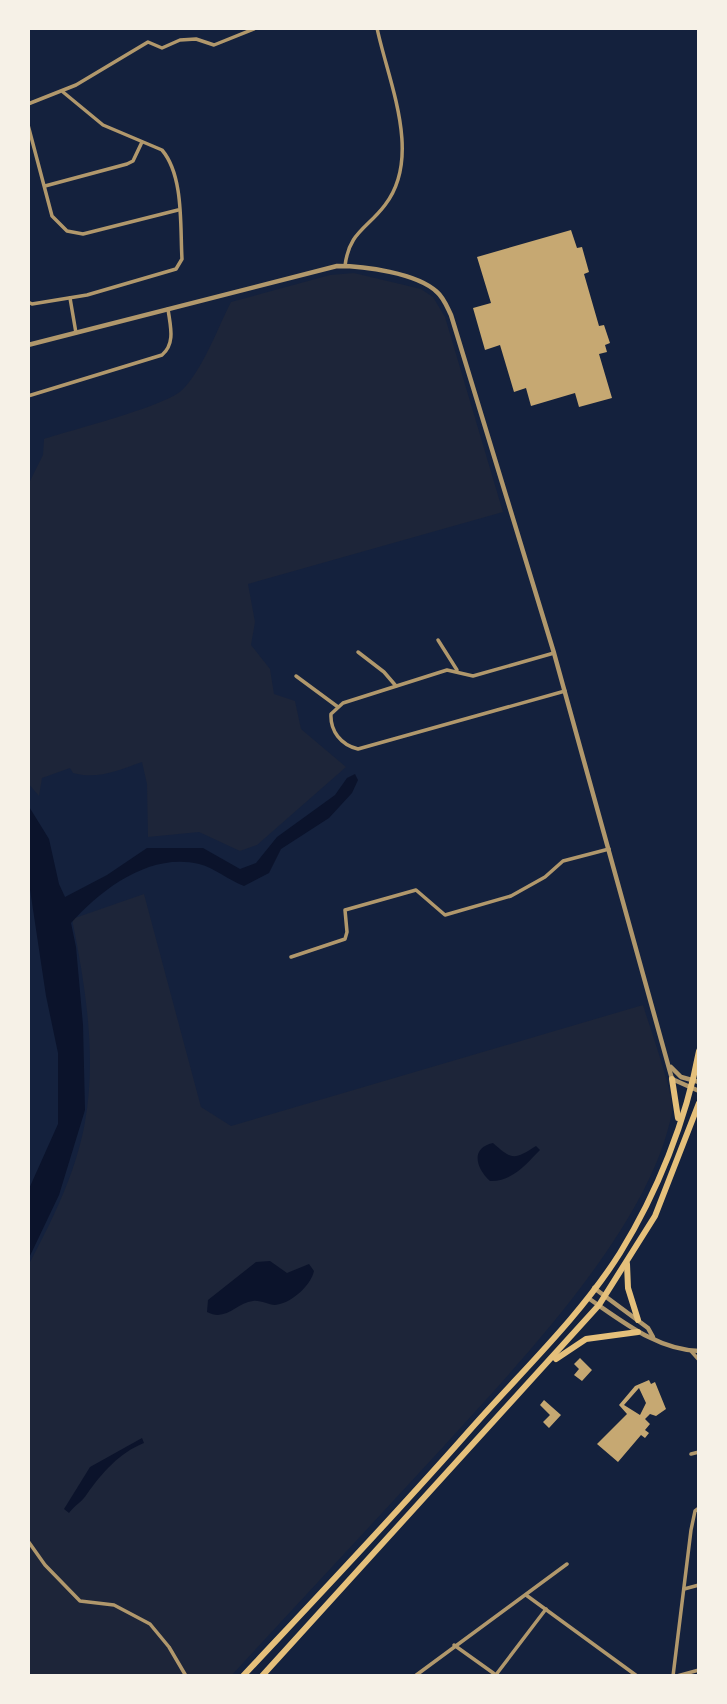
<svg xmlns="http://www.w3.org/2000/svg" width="727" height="1704" font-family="'Work Sans',sans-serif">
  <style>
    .green { fill: #1d2539 }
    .water { fill: #0b132b }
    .building { fill: #c6a872; fill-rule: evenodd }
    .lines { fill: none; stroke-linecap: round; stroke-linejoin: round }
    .minor { stroke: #b1986c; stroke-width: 3.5 }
    .tertiary { stroke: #b1986c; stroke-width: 4.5 }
    .primary { stroke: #e5c07b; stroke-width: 6 }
  </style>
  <rect width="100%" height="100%" fill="#14213d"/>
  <g class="green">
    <path d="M354 273 421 289 433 297 445 317 503 512 248 584 255 622 251 645 270 669 274 694 295 701 301 729 346 767 257 845 240 851 199 832 148 837 147 784 142 762C119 770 97 780 73 773L70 768 42 778 39 796 28 783V485L43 455 44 439C72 430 162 407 181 391 202 372 218 327 231 302L330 275Z"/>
    <path d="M144 894 201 1107 231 1126 643 1005C649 1025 675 1097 672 1112 651 1226 520 1362 444 1446 373 1523 302 1599 231 1676H28V1266C52 1221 76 1173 85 1122 97 1055 85 984 72 919Z"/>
  </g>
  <g class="water">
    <path d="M355 774 358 780 352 793 329 818 281 849 269 873 244 886C228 880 215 868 199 864 151 852 102 888 71 923L76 947 83 1025 85 1110 59 1195 28 1260V1191L58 1124V1053L46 996 28 876V805L49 839 59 884 65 897 107 875 147 848H203L240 869 256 863 277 837 335 795 347 778Z"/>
    <path d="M493 1143C512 1160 514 1160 536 1146L540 1150C526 1164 512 1182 490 1181 476 1168 470 1148 493 1143Z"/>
    <path d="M270 1261 287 1273 309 1264 314 1271C311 1286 290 1304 275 1305 268 1305 261 1300 253 1301 236 1303 226 1322 207 1312L208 1300 256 1262Z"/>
    <path d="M142 1438 144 1443C119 1453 102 1473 87 1494 82 1502 75 1505 69 1513L64 1509 90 1467Z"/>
  </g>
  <g class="building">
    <path d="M571 230 577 248 582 247 589 272 584 274 599 326 604 325 610 343 605 345 607 352 599 354 612 398 579 407 575 393 531 406 526 388 514 392 500 345 485 350 473 308 491 303 477 257Z"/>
    <path d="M580 1358 592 1370 582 1381 574 1375 579 1369 574 1364Z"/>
    <path d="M649 1380 651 1384 655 1382 666 1409 656 1416 650 1414 645 1419 650 1424 645 1430 649 1433 645 1438 641 1435 618 1462 597 1444 627 1414 619 1405 635 1386ZM639 1388 646 1403 640 1415 624 1405Z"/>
    <path d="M544 1400 561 1415 549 1428 543 1422 550 1415 540 1405Z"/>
  </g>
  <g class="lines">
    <g class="minor">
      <path d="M28 104 76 85 148 42 162 48 180 40 196 39 214 45 256 28"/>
      <path d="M28 125 52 216 67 231 83 234 178 210"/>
      <path d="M45 186 127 164 133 161 142 142"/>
      <path d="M345 266C349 232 367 229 385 205 423 156 388 81 377 28"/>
      <path d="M70 298 76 333"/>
      <path d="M28 302 32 304 87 295 176 269 182 259C180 226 184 176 162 150L103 125 63 92"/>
      <path d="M28 396 162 355C176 343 170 325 168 309"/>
      <path d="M438 640 457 670"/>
      <path d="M358 652 384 672 396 686"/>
      <path d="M554 653 473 676 447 670 343 703 331 714C330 731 341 745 358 749L565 691"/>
      <path d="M296 676 338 707"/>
      <path d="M291 957 345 939 347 932 345 910 416 890 445 915 511 896 545 877 563 861 609 849"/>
      <path d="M691 1351 699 1360"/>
      <path d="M691 1454 699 1452"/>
      <path d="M28 1541 45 1565 80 1601 114 1605 150 1624 169 1647 186 1676"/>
      <path d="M684 1589 699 1585"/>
      <path d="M526 1595 637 1676"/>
      <path d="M454 1645 496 1675"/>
      <path d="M415 1676 567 1564"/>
      <path d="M495 1676 546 1609"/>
      <path d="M673 1676 691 1530 695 1511 699 1508"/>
      <path d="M677 1676 699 1670"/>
    </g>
    <g class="tertiary">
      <path d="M28 345 337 266C364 266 417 273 437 292 444 298 447 307 451 315L554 653 672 1079 699 1091"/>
      <path d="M671 1067 681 1077 699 1082"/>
      <path d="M594 1288 648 1328 653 1337"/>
      <path d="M588 1298C622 1321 657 1350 699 1351"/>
    </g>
    <g class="primary">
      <path d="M672 1079 678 1118"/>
      <path d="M627 1264 628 1288 638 1320"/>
      <path d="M556 1359 586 1339 638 1332"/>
      <path d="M243 1676C319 1595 396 1514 469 1431 520 1373 579 1318 620 1253 657 1193 686 1121 699 1051"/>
      <path d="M262 1676 599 1305 655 1216 699 1103"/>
    </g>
  </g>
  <rect width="727" height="1704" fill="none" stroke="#f6f1e7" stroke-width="60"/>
</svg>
